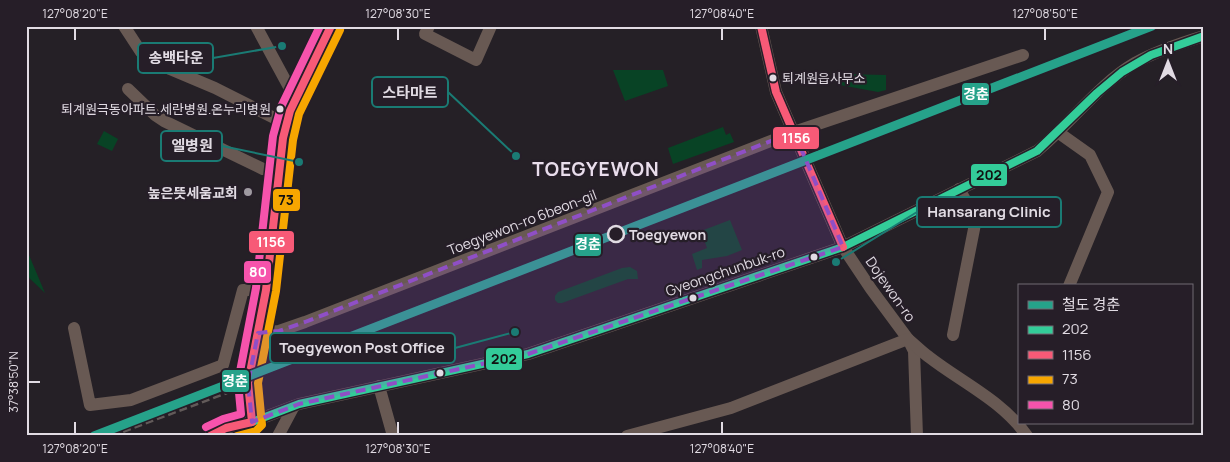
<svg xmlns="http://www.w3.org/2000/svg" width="1230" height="462" font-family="Manrope,'Noto Sans KR',sans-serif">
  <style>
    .green { fill: #084325 }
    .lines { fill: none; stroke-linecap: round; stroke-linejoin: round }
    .minor { stroke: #685953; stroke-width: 12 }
    .rail { stroke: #625a59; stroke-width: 2.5; stroke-dasharray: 8 4; stroke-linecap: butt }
    .bus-1-casing { stroke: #261e28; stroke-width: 11 }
    .bus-2-casing { stroke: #261e28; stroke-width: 11 }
    .bus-3-casing { stroke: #261e28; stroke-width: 11 }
    .bus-4-casing { stroke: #261e28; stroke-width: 11 }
    .bus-1 { stroke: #3c9; stroke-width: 8 }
    .bus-2 { stroke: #f75a77; stroke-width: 8 }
    .bus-3 { stroke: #f7a600; stroke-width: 8 }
    .bus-4 { stroke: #f653ac; stroke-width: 8 }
    .rail-1-casing { stroke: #261e28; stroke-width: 12 }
    .rail-1 { stroke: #26a28a; stroke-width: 9 }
    .marked { fill: #8f4fc6; fill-opacity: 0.2; stroke: #8f4fc6; stroke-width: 4; stroke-dasharray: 10 6; stroke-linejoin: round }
    .ticks { fill: none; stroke: #e1dbe3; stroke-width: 2 }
    .bus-dot { fill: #e1dbe3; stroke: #261e28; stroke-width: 2 }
    .poi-dot { fill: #9f9aa1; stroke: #261e28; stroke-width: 2 }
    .stop-dot { fill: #261e28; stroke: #e1dbe3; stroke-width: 2.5 }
    .labels { text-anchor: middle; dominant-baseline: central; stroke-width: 4.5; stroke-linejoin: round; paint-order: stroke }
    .bus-label { font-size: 13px; fill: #e1dbe3; stroke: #261e28; text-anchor: start }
    .poi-label { font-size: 14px; font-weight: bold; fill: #e1dbe3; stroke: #261e28; text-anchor: end }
    .street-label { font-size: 14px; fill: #e1dbe3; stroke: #261e28 }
    .stop-label { font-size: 14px; font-weight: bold; fill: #e1dbe3; stroke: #261e28; text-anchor: start }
    .district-label { font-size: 19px; font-weight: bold; letter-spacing: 1px; fill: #e9ddec; stroke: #261e28 }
    .leader { fill: none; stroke: #1a7b74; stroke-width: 2 }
    .callout-dot { fill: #1a7b74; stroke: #261e28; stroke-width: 2 }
    .callout { fill: #261e28; stroke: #1a7b74; stroke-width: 2 }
    .callout-label { font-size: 15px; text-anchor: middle; font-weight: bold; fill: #e1dbe3 }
    .line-badge { stroke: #261e28; stroke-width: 2 }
    .badge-label { font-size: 14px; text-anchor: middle; font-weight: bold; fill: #fff }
    .pale-badge-label { font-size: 14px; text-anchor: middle; font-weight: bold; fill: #111 }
    .neatline { fill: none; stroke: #e1dbe3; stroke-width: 2 }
    .ticks-label { font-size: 12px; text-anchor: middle; fill: #e1dbe3 }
  </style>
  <rect width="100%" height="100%" fill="#252026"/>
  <g class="green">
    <path d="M613 70H663L668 86 625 101Z"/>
    <path d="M840 74 886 75V90L878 92 840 85Z"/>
    <path d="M723 127 726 135 730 133 734 142 673 164 668 148Z"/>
    <path d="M104 131 118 139 112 151 97 144Z"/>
    <path d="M730 220 742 250 727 256 702 260V268L697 270 692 254 707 248 701 231Z"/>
    <path d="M26 248 45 293 26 275Z"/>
    <path d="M630 267 637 271 638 279H628L562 303H558L555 300V296L558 292 622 268Z"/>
  </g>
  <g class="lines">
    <g class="minor">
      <path d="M124 26 141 52 170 69 215 88 286 124"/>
      <path d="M256 26 296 100"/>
      <path d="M429 26 425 34 476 60 491 26"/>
      <path d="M761 26 776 92 843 247 871 289 908 339 914 351 917 436"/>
      <path d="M128 89 155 115 164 121 263 169 280 170"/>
      <path d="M1059 133 1090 155 1108 192 1069 286"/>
      <path d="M74 328 90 405 131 400 223 365 243 290H266"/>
      <path d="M258 333 279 331 305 322 794 132 1023 55"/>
      <path d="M953 335 976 219 959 189"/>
      <path d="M379 386 393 436"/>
      <path d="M210 436 226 428 252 422 299 404 528 354 843 247 1037 151C1070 124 1099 84 1135 63 1156 51 1181 43 1204 36"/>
      <path d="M251 436 252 422 248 383 266 290 277 202 283 138 290 111 331 26"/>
      <path d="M278 436 294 406"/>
      <path d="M627 436 731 408 908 339C915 345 922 352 929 357 961 382 1003 401 1027 436"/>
    </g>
    <path class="rail" d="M112 436 227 393"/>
    <g class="bus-1-casing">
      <path id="bus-1" d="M252 422 299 404 528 354 843 247 1037 151 1097 93 1122 72 1151 55 1204 36"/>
    </g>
    <g class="bus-2-casing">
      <g id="bus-2">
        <path d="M761 26 776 92 843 247"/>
        <path d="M210 436 226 428 252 422 248 383 266 290 283 138 290 111 331 26"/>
      </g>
    </g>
    <g class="bus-3-casing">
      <path id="bus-3" d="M237 436 256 431 262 425 258 383 276 291 293 140 299 114 340 30"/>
    </g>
    <g class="bus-4-casing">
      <path id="bus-4" d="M206 427 223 419 241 414 238 382 256 288 273 136 281 107 320 26"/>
    </g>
    <use href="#bus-1" class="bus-1"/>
    <use href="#bus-2" class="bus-2"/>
    <use href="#bus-3" class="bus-3"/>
    <use href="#bus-4" class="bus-4"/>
    <g class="rail-1-casing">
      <path id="rail-1" d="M94 436 1152 26"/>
    </g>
    <use href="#rail-1" class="rail-1"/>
  </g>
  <path class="marked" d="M794 132 843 247 528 354 299 404 252 422 248 383 258 333 279 331 305 322Z"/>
  <path class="ticks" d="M75 28V40M398 28V40M722 28V40M1045 28V40M28 382H40M75 422V434M398 422V434M722 422V434"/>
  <g class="bus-dot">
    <circle cx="773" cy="78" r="4.5"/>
    <circle cx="280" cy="109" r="4.5"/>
    <circle cx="814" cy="257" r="4.5"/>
    <circle cx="693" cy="298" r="4.5"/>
    <circle cx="440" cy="373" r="4.5"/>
  </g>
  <circle class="poi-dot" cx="248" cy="192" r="5"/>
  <circle class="stop-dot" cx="616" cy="234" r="8"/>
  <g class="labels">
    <g class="bus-label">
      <text x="782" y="78">퇴계원읍사무소</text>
      <text x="271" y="109" text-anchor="end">퇴계원극동아파트.세란병원.온누리병원</text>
    </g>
    <g class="poi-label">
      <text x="238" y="192">높은뜻세움교회</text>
    </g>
    <g class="street-label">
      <text transform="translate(522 222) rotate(-21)">Toegyewon-ro 6beon-gil</text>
      <text transform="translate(725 271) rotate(-19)">Gyeongchunbuk-ro</text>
      <text transform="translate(891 289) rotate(55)">Dojewon-ro</text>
    </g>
    <g class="stop-label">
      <text x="629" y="234">Toegyewon</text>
    </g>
    <g class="district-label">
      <text x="596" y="169">TOEGYEWON</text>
    </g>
  </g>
  <path class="leader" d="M282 46L213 58M516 156L448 92M299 162L222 146M836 262L917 212M515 332L455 348"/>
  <g class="callout-dot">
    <circle cx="282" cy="46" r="5"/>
    <circle cx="516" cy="156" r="5"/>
    <circle cx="299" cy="162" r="5"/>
    <circle cx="836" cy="262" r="5"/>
    <circle cx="515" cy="332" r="5"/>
  </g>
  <g class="callout">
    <rect x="138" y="43" width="75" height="30" rx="5"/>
    <rect x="372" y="77" width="76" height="30" rx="5"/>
    <rect x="161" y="131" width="61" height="30" rx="5"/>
    <rect x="917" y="197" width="144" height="30" rx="5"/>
    <rect x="270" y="333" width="185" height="30" rx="5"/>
  </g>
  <g class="callout-label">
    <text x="176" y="63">송백타운</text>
    <text x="410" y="98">스타마트</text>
    <text x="192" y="151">엘병원</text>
    <text x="989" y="217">Hansarang Clinic</text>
    <text x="362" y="353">Toegyewon Post Office</text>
  </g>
  <g class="line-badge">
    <rect x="961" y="82" width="29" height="24" rx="5" fill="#26a28a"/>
    <rect x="772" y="126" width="48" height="24" rx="5" fill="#f75a77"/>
    <rect x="970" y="163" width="38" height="24" rx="5" fill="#3c9"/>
    <rect x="272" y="188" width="29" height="24" rx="5" fill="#f7a600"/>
    <rect x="248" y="230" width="47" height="24" rx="5" fill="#f75a77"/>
    <rect x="574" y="233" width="28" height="24" rx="5" fill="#26a28a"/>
    <rect x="243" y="260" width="29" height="24" rx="5" fill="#f653ac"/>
    <rect x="485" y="347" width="38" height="24" rx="5" fill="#3c9"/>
    <rect x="221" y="369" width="29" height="24" rx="5" fill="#26a28a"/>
  </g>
  <g class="badge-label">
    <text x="976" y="99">경춘</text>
    <text x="796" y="143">1156</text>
    <text x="271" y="247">1156</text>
    <text x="588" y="249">경춘</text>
    <text x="258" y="277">80</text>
    <text x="235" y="386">경춘</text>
  </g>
  <g class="pale-badge-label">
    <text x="989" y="180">202</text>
    <text x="286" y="205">73</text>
    <text x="504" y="364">202</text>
  </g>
  <rect width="1230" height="462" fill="none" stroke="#261e28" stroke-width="55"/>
  <rect x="1018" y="284" width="175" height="140" fill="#261e28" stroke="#716a73"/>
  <rect x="1028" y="301" width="25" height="8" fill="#26a28a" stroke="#716a73"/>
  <text x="1062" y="310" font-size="15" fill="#e1dbe3">철도 경춘</text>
  <rect x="1028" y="326" width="25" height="8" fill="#33cc99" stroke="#716a73"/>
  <text x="1062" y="334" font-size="15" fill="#e1dbe3">202</text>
  <rect x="1028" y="351" width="25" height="8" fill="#f75a77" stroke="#716a73"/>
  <text x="1062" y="360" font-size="15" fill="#e1dbe3">1156</text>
  <rect x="1028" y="376" width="25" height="8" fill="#f7a600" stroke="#716a73"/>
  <text x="1062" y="384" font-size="15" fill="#e1dbe3">73</text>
  <rect x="1028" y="401" width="25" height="8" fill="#f653ac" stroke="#716a73"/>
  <text x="1062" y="410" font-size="15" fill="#e1dbe3">80</text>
  <g transform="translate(1168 62)" stroke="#261e28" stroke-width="4" paint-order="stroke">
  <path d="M0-4L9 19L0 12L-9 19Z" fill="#e1dbe3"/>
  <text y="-8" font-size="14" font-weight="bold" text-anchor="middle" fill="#e1dbe3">N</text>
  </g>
  <rect x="28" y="28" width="1174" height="406" class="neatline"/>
  <g class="ticks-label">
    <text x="75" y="18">127°08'20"E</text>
    <text x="398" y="18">127°08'30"E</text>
    <text x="722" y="18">127°08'40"E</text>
    <text x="1045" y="18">127°08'50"E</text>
    <text transform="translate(14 382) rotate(-90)" y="4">37°38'50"N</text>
    <text x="75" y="453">127°08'20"E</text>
    <text x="398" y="453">127°08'30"E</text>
    <text x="722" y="453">127°08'40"E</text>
  </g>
</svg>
